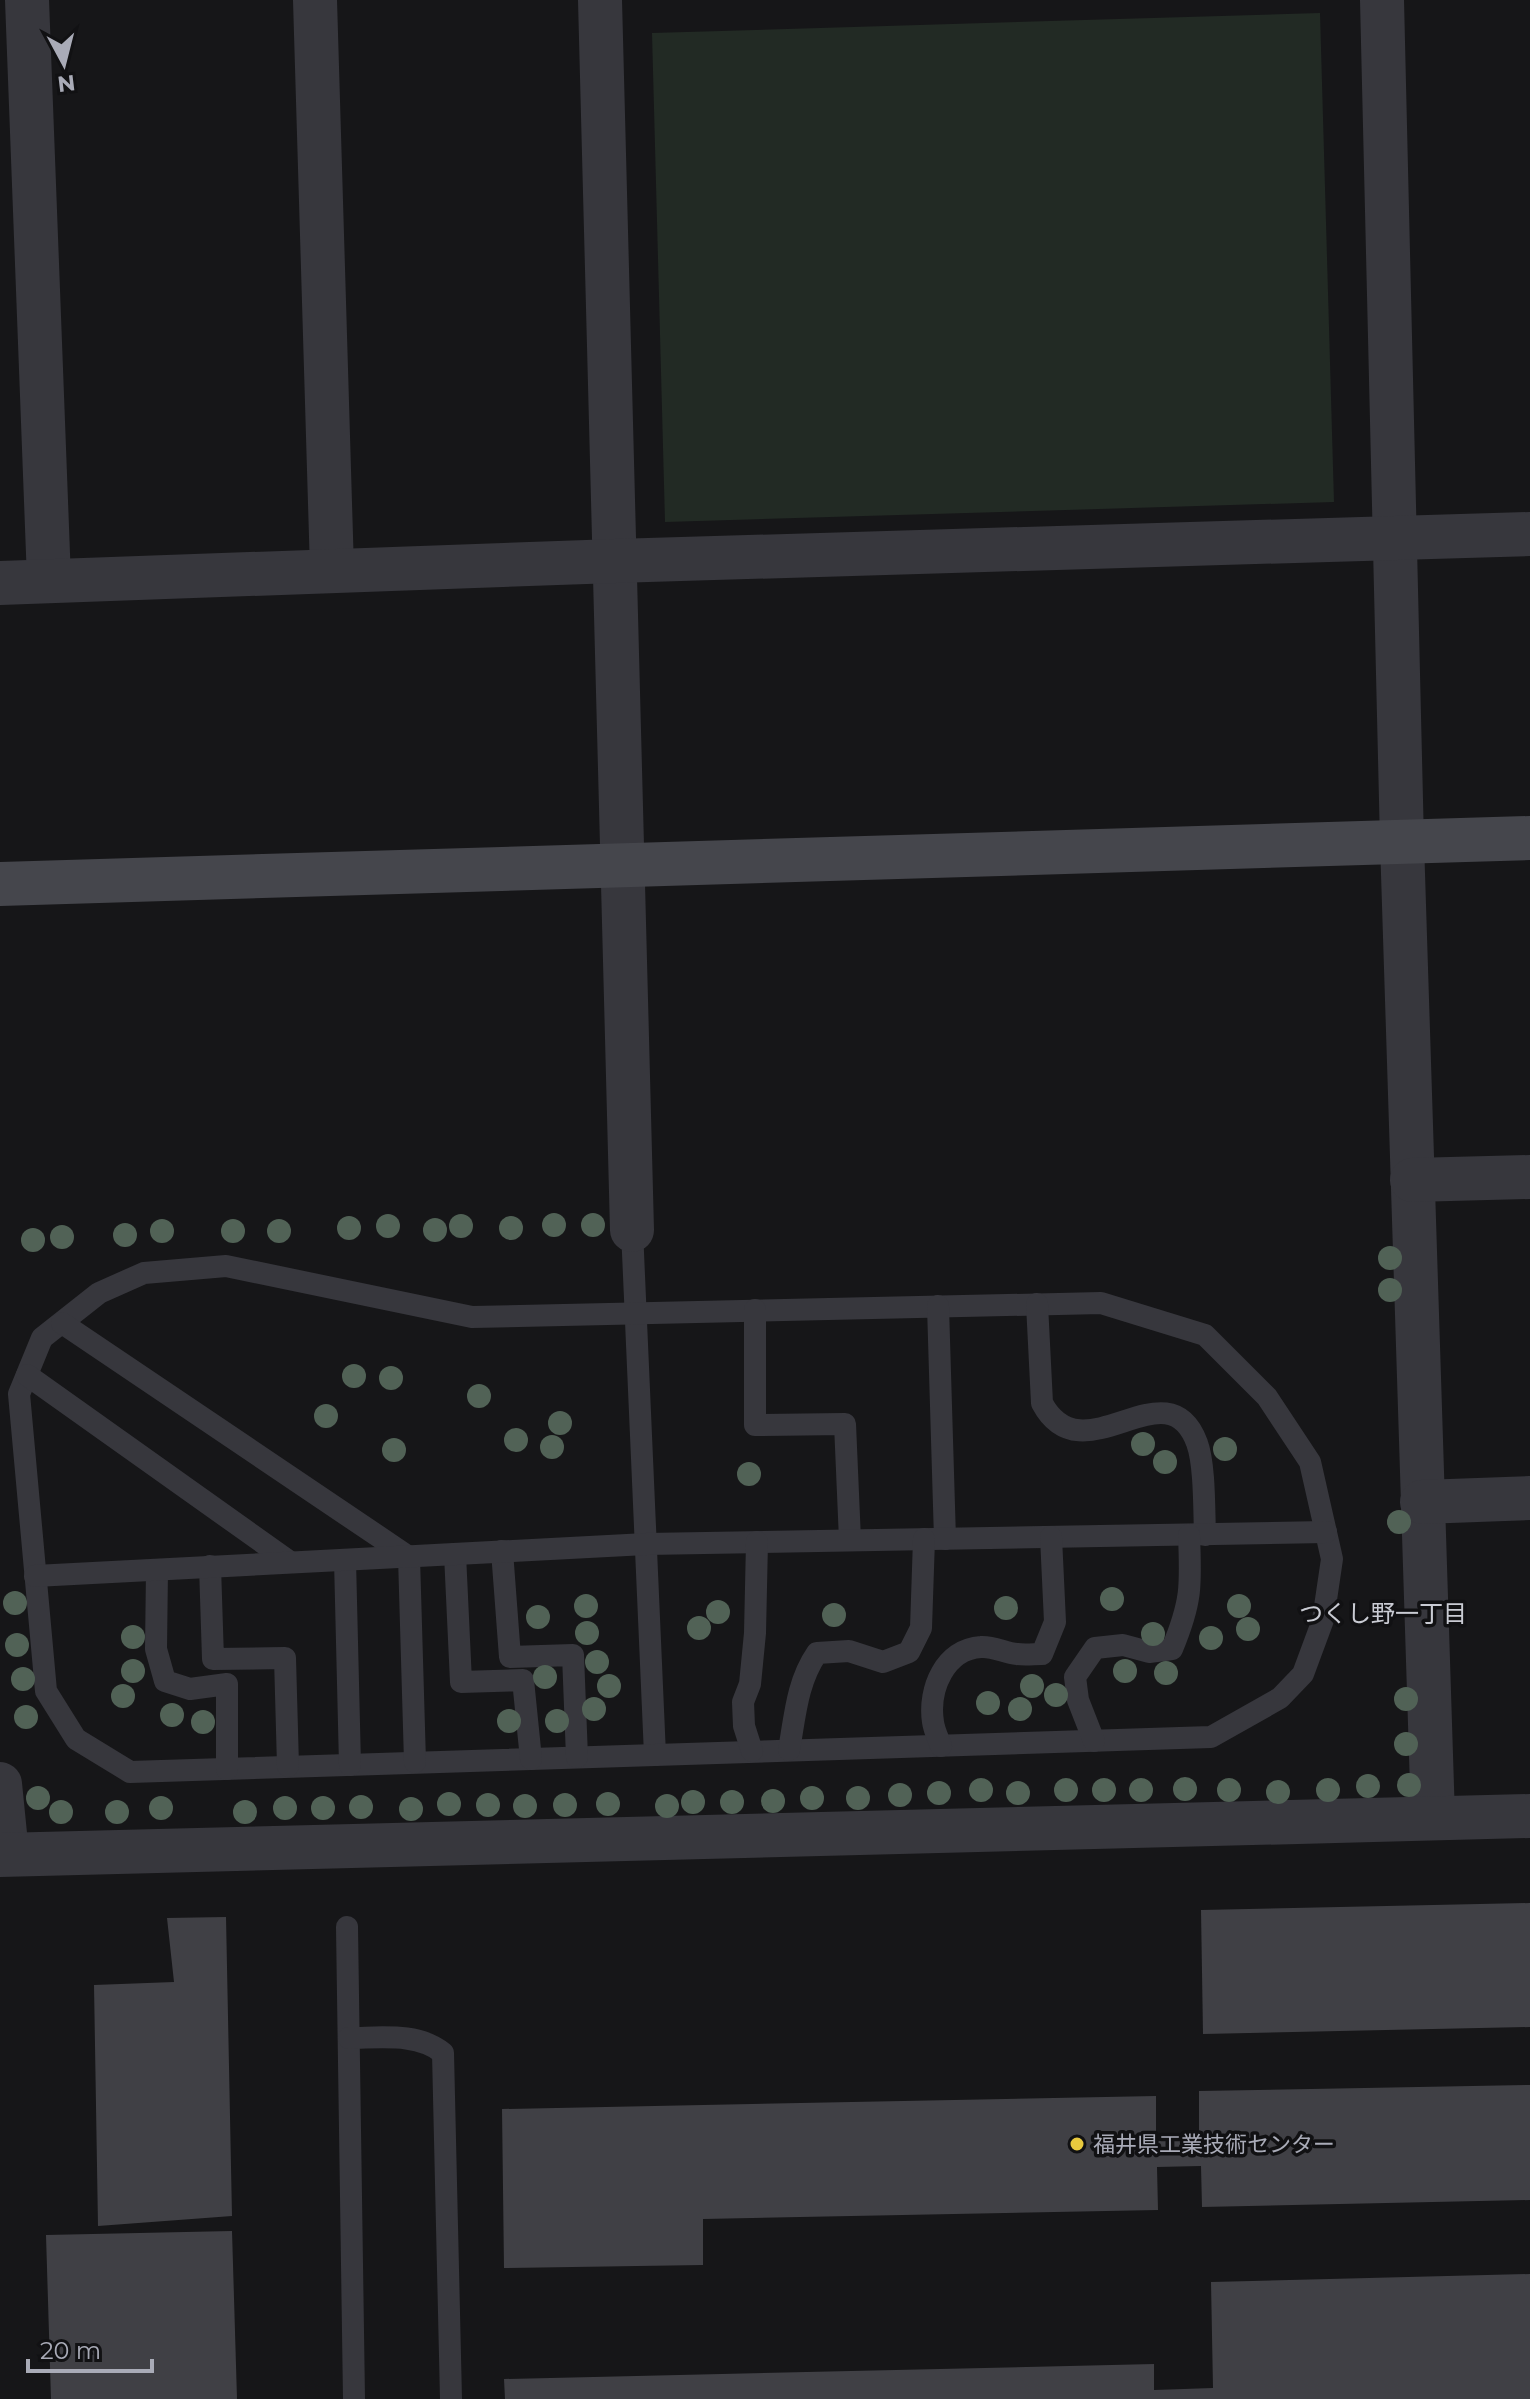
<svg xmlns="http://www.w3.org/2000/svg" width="1530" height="2399" font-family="Montserrat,'Noto Sans JP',sans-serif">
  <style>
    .green { fill: #222a24 }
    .building { fill: #404045 }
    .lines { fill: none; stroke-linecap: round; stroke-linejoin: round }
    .lane { stroke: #37373d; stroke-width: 22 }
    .street { stroke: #37373d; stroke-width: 44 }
    .secondary { stroke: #45464c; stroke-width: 44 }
    .tree { fill: #516256 }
    .poi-dot { fill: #e8c93e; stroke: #111113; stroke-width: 3 }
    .labels { text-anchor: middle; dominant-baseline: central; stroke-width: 7; stroke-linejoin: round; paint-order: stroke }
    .poi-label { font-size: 22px; fill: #a9abb7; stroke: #111113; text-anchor: start }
    .neighbourhood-label { font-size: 24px; fill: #c9cbd3; stroke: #111113 }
  </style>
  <rect width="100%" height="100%" fill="#161618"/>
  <path class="green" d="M1320 13 1334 502 665 522 652 33Z"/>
  <g class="building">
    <path d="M1530 1903V2027L1203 2034 1201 1910Z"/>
    <path d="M226 1917 232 2216 98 2226 94 1985 174 1982 167 1918Z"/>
    <path d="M1530 2085V2200L1202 2207 1201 2166 1157 2167 1158 2210 703 2219V2265L504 2268 502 2109 1156 2096V2141L1199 2140V2091Z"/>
    <path d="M232 2231 237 2399H51L46 2235Z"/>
    <path d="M1530 2274V2399H505L504 2379 1154 2364V2390L1213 2388 1211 2282Z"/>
  </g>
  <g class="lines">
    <g class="lane">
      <path d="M632 1230 655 1755"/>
      <path d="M226 1266 472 1317 1101 1303 1205 1335 1267 1397 1310 1462 1332 1559 1323 1620 1303 1674 1280 1698 1211 1737 130 1772 76 1739 46 1691 19 1394 42 1338 99 1293 144 1273Z"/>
      <path d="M1037 1304 1042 1403C1083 1480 1167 1362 1197 1443 1205 1465 1204 1510 1205 1535"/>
      <path d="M938 1306 945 1539"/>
      <path d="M755 1310V1425L845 1424 850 1540"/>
      <path d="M62 1323 409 1557 415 1762"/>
      <path d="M27 1375 290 1562"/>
      <path d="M502 1551 510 1657 573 1655 577 1757"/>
      <path d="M455 1554 461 1682 523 1680 531 1759"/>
      <path d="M345 1560 350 1765"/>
      <path d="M210 1566 213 1659 285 1658 288 1766"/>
      <path d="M157 1570 156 1649 165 1681 190 1689 227 1684V1769"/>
      <path d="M35 1576 646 1544 1326 1532"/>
      <path d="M1094 1741 1078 1700 1075 1677 1095 1648 1123 1645 1149 1652 1172 1649C1192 1601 1191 1585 1189 1535"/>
      <path d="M941 1746C938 1738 934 1730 933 1722 928 1689 945 1649 981 1647 993 1646 1005 1653 1017 1654 1025 1655 1034 1654 1042 1654L1055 1622 1051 1537"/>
      <path d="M789 1750C795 1716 797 1682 817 1653L849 1651 883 1662 909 1652 921 1628 924 1539"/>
      <path d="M752 1751 744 1726 743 1702 750 1684 755 1633 757 1542"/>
      <path d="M347 1927 354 2399"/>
      <path d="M349 2038C379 2038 418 2032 443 2053L451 2399"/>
    </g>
    <g class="street">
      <path d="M27 0 49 580"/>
      <path d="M315 0 332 570"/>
      <path d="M600 0 632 1230"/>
      <path d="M1382 0 1402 842 1433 1818"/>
      <path d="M0 583 615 561 1530 534"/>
      <path d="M1412 1180 1530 1177"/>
      <path d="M1422 1502 1530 1498"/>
      <path d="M0 1784 7 1854"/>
      <path d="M0 1855 1530 1816"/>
    </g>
    <path class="secondary" d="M0 884 1530 838"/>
  </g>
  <g class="tree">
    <circle cx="554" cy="1225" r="12"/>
    <circle cx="593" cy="1225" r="12"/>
    <circle cx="388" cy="1226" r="12"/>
    <circle cx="461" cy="1226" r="12"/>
    <circle cx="349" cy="1228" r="12"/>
    <circle cx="511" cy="1228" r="12"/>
    <circle cx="435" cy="1230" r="12"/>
    <circle cx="162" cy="1231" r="12"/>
    <circle cx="233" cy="1231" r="12"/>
    <circle cx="279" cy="1231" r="12"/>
    <circle cx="125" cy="1235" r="12"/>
    <circle cx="62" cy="1237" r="12"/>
    <circle cx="33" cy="1240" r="12"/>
    <circle cx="1390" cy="1258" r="12"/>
    <circle cx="1390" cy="1290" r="12"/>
    <circle cx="354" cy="1376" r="12"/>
    <circle cx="391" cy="1378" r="12"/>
    <circle cx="479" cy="1396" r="12"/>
    <circle cx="326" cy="1416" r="12"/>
    <circle cx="560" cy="1423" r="12"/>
    <circle cx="516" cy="1440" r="12"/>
    <circle cx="1143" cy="1444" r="12"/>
    <circle cx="552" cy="1447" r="12"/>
    <circle cx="1225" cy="1449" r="12"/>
    <circle cx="394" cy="1450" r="12"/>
    <circle cx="1165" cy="1462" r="12"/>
    <circle cx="749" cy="1474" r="12"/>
    <circle cx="1399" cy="1522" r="12"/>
    <circle cx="1112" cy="1599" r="12"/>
    <circle cx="15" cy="1603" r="12"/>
    <circle cx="586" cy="1606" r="12"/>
    <circle cx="1239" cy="1606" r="12"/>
    <circle cx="1006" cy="1608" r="12"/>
    <circle cx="718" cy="1612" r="12"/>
    <circle cx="834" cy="1615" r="12"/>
    <circle cx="538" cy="1617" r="12"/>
    <circle cx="699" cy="1628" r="12"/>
    <circle cx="1248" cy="1629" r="12"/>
    <circle cx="587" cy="1633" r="12"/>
    <circle cx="1153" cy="1634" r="12"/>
    <circle cx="133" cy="1637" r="12"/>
    <circle cx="1211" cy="1638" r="12"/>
    <circle cx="17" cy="1645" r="12"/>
    <circle cx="597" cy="1662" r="12"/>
    <circle cx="133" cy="1671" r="12"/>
    <circle cx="1125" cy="1671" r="12"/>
    <circle cx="1166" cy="1673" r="12"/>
    <circle cx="545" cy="1677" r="12"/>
    <circle cx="23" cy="1679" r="12"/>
    <circle cx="609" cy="1686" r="12"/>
    <circle cx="1032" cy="1686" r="12"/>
    <circle cx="1056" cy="1695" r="12"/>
    <circle cx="123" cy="1696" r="12"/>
    <circle cx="1406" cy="1699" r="12"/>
    <circle cx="988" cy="1703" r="12"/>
    <circle cx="594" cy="1709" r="12"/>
    <circle cx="1020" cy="1709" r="12"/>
    <circle cx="172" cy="1715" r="12"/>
    <circle cx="26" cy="1717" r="12"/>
    <circle cx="509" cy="1721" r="12"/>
    <circle cx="557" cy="1721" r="12"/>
    <circle cx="203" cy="1722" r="12"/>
    <circle cx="1406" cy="1744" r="12"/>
    <circle cx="1409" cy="1785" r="12"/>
    <circle cx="1368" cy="1786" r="12"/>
    <circle cx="1185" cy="1789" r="12"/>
    <circle cx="981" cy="1790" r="12"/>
    <circle cx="1066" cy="1790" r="12"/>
    <circle cx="1104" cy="1790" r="12"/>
    <circle cx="1141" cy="1790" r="12"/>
    <circle cx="1229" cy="1790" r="12"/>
    <circle cx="1328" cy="1790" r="12"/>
    <circle cx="1278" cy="1792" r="12"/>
    <circle cx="939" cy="1793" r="12"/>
    <circle cx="1018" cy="1793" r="12"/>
    <circle cx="900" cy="1795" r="12"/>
    <circle cx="38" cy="1798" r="12"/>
    <circle cx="812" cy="1798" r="12"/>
    <circle cx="858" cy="1798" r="12"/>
    <circle cx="773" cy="1801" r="12"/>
    <circle cx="693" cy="1802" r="12"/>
    <circle cx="732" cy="1802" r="12"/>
    <circle cx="449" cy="1804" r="12"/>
    <circle cx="608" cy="1804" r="12"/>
    <circle cx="488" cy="1805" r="12"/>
    <circle cx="565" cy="1805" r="12"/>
    <circle cx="525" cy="1806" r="12"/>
    <circle cx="667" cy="1806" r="12"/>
    <circle cx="361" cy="1807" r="12"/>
    <circle cx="161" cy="1808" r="12"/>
    <circle cx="285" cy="1808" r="12"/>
    <circle cx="323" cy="1808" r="12"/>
    <circle cx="411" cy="1809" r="12"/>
    <circle cx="61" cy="1812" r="12"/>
    <circle cx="117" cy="1812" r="12"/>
    <circle cx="245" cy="1812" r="12"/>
  </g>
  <circle class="poi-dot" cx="1077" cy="2144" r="8"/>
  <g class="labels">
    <g class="poi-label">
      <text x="1093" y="2144">福井県工業技術センター</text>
    </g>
    <g class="neighbourhood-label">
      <text x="1383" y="1613">つくし野一丁目</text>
    </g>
  </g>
  <g transform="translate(64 64) rotate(173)" stroke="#111113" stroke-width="6" paint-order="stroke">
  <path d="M0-6L14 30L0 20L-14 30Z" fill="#a9abb7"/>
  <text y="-12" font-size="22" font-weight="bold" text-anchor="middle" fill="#a9abb7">N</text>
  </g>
  <path d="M28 2359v12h124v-12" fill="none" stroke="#a9abb7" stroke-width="4"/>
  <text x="40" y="2359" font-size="24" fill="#a9abb7" stroke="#111113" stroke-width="6" paint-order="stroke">20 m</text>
</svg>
